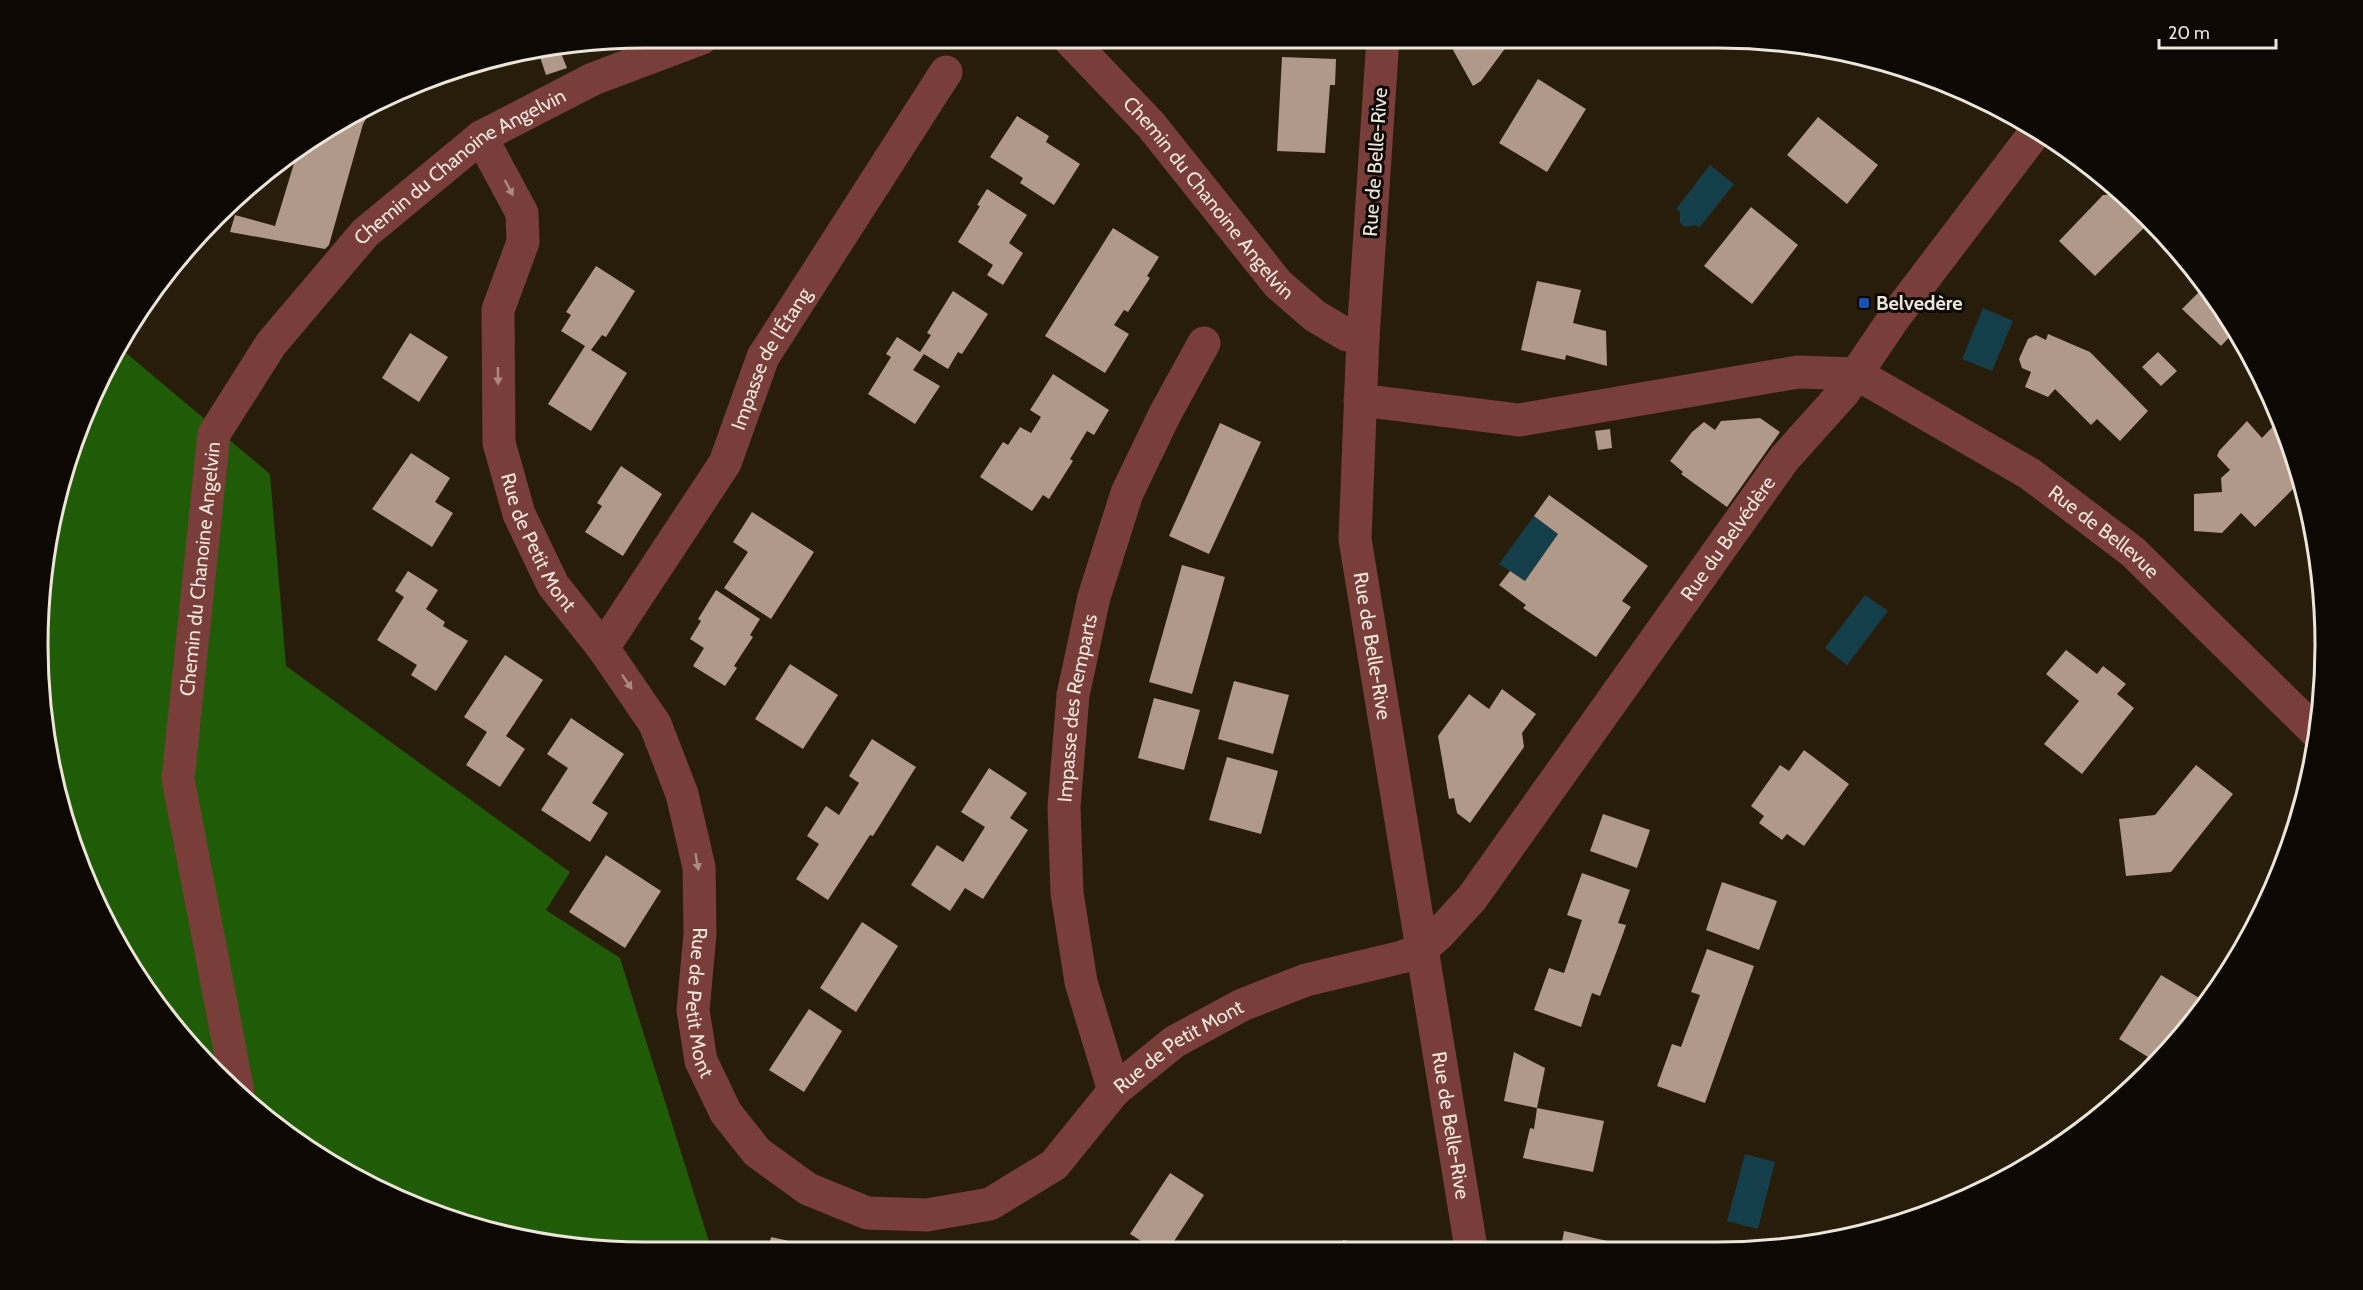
<svg xmlns="http://www.w3.org/2000/svg" width="2363" height="1290" font-family="Cabin,sans-serif">
  <style>
    .forest { fill: #205b08 }
    .water { fill: #153e4b }
    .building { fill: #b1998a }
    .lines { fill: none; stroke-linecap: round; stroke-linejoin: round }
    .minor { stroke: #793e3a; stroke-width: 33 }
    .tertiary { stroke: #793e3a; stroke-width: 33 }
    .oneway { fill: #ad8982 }
    .transit-dot { fill: #1a4fb4; stroke: #0d0803; stroke-width: 2 }
    .labels { text-anchor: middle; dominant-baseline: central; stroke-width: 6; stroke-linejoin: round; paint-order: stroke }
    .street-label { font-size: 20px; fill: #ece5d9; stroke: #0d0803 }
    .poi-label { font-size: 20px; font-weight: bold; fill: #ece5d9; stroke: #0d0803; text-anchor: start }
    .rim { fill: none; stroke: #ece5d9; stroke-width: 3 }
  </style>
  <rect width="100%" height="100%" fill="#271d0a"/>
  <path class="forest" d="M119 347 270 474 286 666 570 872 546 910 620 958 712 1251H606L487 1232 342 1171 275 1127 188 1046 140 982 84 878 58 802 39 685V605L58 488 84 412Z"/>
  <g class="water">
    <path d="M1710 165 1734 184 1699 228 1696 225 1685 227 1680 223V212L1676 209Z"/>
    <path d="M1983 308 2013 321 1992 371 1962 359Z"/>
    <path d="M1534 516 1558 534 1525 581 1499 564Z"/>
    <path d="M1865 595 1888 611 1847 665 1825 648Z"/>
    <path d="M1745 1154 1775 1162 1758 1229 1727 1221Z"/>
  </g>
  <g class="building">
    <path d="M1461 38 1512 39 1481 81 1473 86 1453 50Z"/>
    <path d="M558 46 567 68 546 75 537 48Z"/>
    <path d="M1282 57 1336 59 1335 85H1330L1325 153 1277 151Z"/>
    <path d="M1538 79 1586 109 1547 172 1499 143Z"/>
    <path d="M375 104 363 124 329 245 325 249 230 232 235 215 275 226 299 147 342 119Z"/>
    <path d="M1017 116 1049 136 1046 142 1080 164 1054 205 1020 183 1023 178 990 157Z"/>
    <path d="M1818 117 1878 165 1847 204 1787 155Z"/>
    <path d="M987 189 1027 215 1009 243 1023 253 1003 285 987 275 993 265 958 242 980 206 977 205Z"/>
    <path d="M2120 194 2149 223 2095 276 2059 241 2103 195Z"/>
    <path d="M1751 207 1798 245 1752 304 1704 266Z"/>
    <path d="M1113 228 1159 257 1147 276 1150 278 1128 312 1124 310 1114 325 1129 334 1105 373 1045 336Z"/>
    <path d="M596 266 635 291 606 337 602 335 591 350 627 373 591 431 548 404 585 346 561 331 571 315 566 312Z"/>
    <path d="M1537 281 1581 290 1573 323 1606 331 1607 366 1566 355 1565 360 1521 350Z"/>
    <path d="M2206 285 2235 331 2221 346 2182 309Z"/>
    <path d="M953 291 988 314 962 354 958 352 948 369 924 354 913 370 940 386 915 424 868 394 891 357 886 354 897 337 920 352 931 335 927 333Z"/>
    <path d="M410 333 448 357 419 402 382 378Z"/>
    <path d="M2048 334 2090 352 2148 411 2120 441 2097 419 2091 425 2055 389 2048 397 2025 387 2031 372 2022 368 2019 359 2028 339 2036 335 2046 340Z"/>
    <path d="M2158 352 2177 371 2161 386 2142 367Z"/>
    <path d="M1053 374 1109 410 1094 435 1087 431 1070 459 1073 461 1049 499 1043 495 1032 511 980 477 1003 442 1008 445 1020 427 1031 433 1041 417 1030 410Z"/>
    <path d="M1760 418 1780 432 1727 507 1681 474 1683 472 1670 461 1692 432 1704 422 1715 430 1721 421Z"/>
    <path d="M2279 420 2302 480 2255 527 2241 513 2222 533 2194 531V494L2222 492 2221 478 2230 470 2217 456 2219 451 2247 421 2262 438Z"/>
    <path d="M1220 423 1261 442 1209 554 1169 536Z"/>
    <path d="M1610 429 1612 448 1598 450 1595 431Z"/>
    <path d="M411 453 450 478 435 502 453 513 432 547 372 509Z"/>
    <path d="M621 466 662 494 623 556 585 532 602 506 597 503Z"/>
    <path d="M1549 495 1648 566 1622 601 1631 607 1596 657 1523 608 1526 605 1499 585 1510 571 1525 581 1558 534 1534 516Z"/>
    <path d="M752 512 814 552 771 619 724 588 748 552 733 542Z"/>
    <path d="M1182 565 1225 577 1192 694 1149 682Z"/>
    <path d="M408 571 438 590 426 609 445 622 443 626 468 641 436 691 411 675 417 665 377 640 404 597 395 591Z"/>
    <path d="M716 590 760 619 750 635 753 637 734 666 737 668 725 686 693 666 704 648 690 639 701 621 698 619Z"/>
    <path d="M2066 650 2097 674 2103 666 2126 684 2117 694 2134 708 2082 774 2044 744 2079 701 2046 674Z"/>
    <path d="M505 655 543 680 506 736 525 749 500 787 466 765 487 732 464 717Z"/>
    <path d="M790 664 838 695 803 749 755 719Z"/>
    <path d="M1234 681 1289 695 1273 754 1218 739Z"/>
    <path d="M1502 689 1536 714 1522 733 1524 747 1470 823 1457 813 1454 798 1449 799 1438 736 1469 694 1489 709Z"/>
    <path d="M1154 698 1200 710 1184 770 1138 758Z"/>
    <path d="M571 718 624 754 592 803 608 813 590 842 541 810 568 768 547 754Z"/>
    <path d="M872 739 916 767 873 836 870 835 828 900 796 879 819 844 807 836 826 806 839 815 859 783 849 776Z"/>
    <path d="M1804 750 1849 784 1804 846 1787 834 1782 840 1759 823 1764 816 1751 806 1780 765 1789 771Z"/>
    <path d="M1227 757 1278 771 1261 834 1209 820Z"/>
    <path d="M2196 765 2233 794 2171 872 2126 876 2119 819 2155 815Z"/>
    <path d="M989 768 1027 793 1010 818 1028 830 983 899 965 888 950 911 911 885 937 845 963 862 985 827 961 812Z"/>
    <path d="M1603 814 1650 830 1637 868 1590 851Z"/>
    <path d="M606 855 661 891 625 948 569 912Z"/>
    <path d="M1582 873 1630 890 1618 923 1626 925 1623 934 1600 996 1592 993 1581 1027 1534 1010 1549 968 1564 973 1582 920 1567 915Z"/>
    <path d="M1722 882 1777 901 1759 950 1706 930Z"/>
    <path d="M862 922 898 946 856 1012 820 988Z"/>
    <path d="M1707 949 1754 966 1705 1103 1657 1086 1672 1044 1681 1047 1700 995 1691 992Z"/>
    <path d="M2161 975 2206 1002 2175 1046 2156 1062 2119 1039Z"/>
    <path d="M809 1009 842 1031 804 1092 769 1070Z"/>
    <path d="M1514 1052 1545 1068 1537 1108 1604 1121 1593 1172 1523 1158 1530 1128 1534 1129 1537 1108 1504 1101Z"/>
    <path d="M1170 1173 1204 1195 1169 1249H1154L1130 1234Z"/>
    <path d="M1564 1231 1629 1246V1248H1561Z"/>
    <path d="M771 1237 830 1250 768 1251Z"/>
    <path d="M1343 1240 1387 1248V1249H1342Z"/>
  </g>
  <g class="lines">
    <g class="minor">
      <path id="s1" d="M1068 38 1151 125 1278 284 1315 316 1347 335 1363 337"/>
      <path id="s2" d="M481 137 522 213 523 242 498 310 499 443 519 514 553 585 603 648 655 724 682 794 699 867 700 934 693 1010 701 1061 726 1113 757 1152 808 1189 867 1213 927 1215 990 1204 1054 1165 1114 1091 1174 1042 1242 1005 1306 980 1402 957 1421 950 1438 935 1472 898 1784 459 1844 392 1894 318 2037 130"/>
      <path id="s3" d="M1360 400 1519 420 1798 372 1857 374 2030 474 2133 552 2318 734"/>
      <path id="s4" d="M603 648 725 463 763 357 946 72"/>
      <path id="s5" d="M1114 1091 1081 982 1067 893 1064 807 1073 695 1094 597 1127 493 1165 414 1204 343"/>
      <path id="s6" d="M238 1092 178 779 214 434 271 344 365 233 481 137 593 79 702 38"/>
    </g>
    <path class="tertiary" id="s7" d="M1383 38 1363 337 1355 539 1471 1248"/>
  </g>
  <defs><path id="oneway-solid" d="M-6-.8H1V-3.2L6.5 0L1 3.2V.8H-6Z" transform="scale(1.5)"/></defs>
  <g class="oneway">
    <use href="#oneway-solid" transform="translate(509 188) rotate(62)"/>
    <use href="#oneway-solid" transform="translate(498 376) rotate(89)"/>
    <use href="#oneway-solid" transform="translate(627 682) rotate(56)"/>
    <use href="#oneway-solid" transform="translate(697 862) rotate(80)"/>
  </g>
  <rect class="transit-dot" x="1858" y="297" width="12" height="12" rx="3"/>
  <g class="labels">
    <g class="street-label">
      <text transform="translate(1375 162) rotate(-86)">Rue de Belle-Rive</text>
      <text stroke="none"><textPath href="#s6" startOffset="1034">Chemin du Chanoine Angelvin</textPath></text>
      <text stroke="none"><textPath href="#s1" startOffset="213">Chemin du Chanoine Angelvin</textPath></text>
      <text stroke="none"><textPath href="#s4" startOffset="336">Impasse de l'Étang</textPath></text>
      <text stroke="none"><textPath href="#s3" startOffset="796">Rue de Bellevue</textPath></text>
      <text stroke="none"><textPath href="#s2" startOffset="428">Rue de Petit Mont</textPath></text>
      <text stroke="none"><textPath href="#s2" startOffset="2376">Rue du Belvédère</textPath></text>
      <text stroke="none"><textPath href="#s6" startOffset="530">Chemin du Chanoine Angelvin</textPath></text>
      <text stroke="none"><textPath href="#s7" startOffset="610">Rue de Belle-Rive</textPath></text>
      <text stroke="none"><textPath href="#s5" startOffset="390">Impasse des Remparts</textPath></text>
      <text stroke="none"><textPath href="#s2" startOffset="932">Rue de Petit Mont</textPath></text>
      <text stroke="none"><textPath href="#s2" startOffset="1598">Rue de Petit Mont</textPath></text>
      <text stroke="none"><textPath href="#s7" startOffset="1096">Rue de Belle-Rive</textPath></text>
    </g>
    <g class="poi-label">
      <text x="1876" y="303">Belvedère</text>
    </g>
  </g>
  <path d="M0 0H2363V1290H0ZM645 48H1718A597 597 0 0 1 2315 645V645A597 597 0 0 1 1718 1242H645A597 597 0 0 1 48 645V645A597 597 0 0 1 645 48Z" fill="#0d0803" fill-rule="evenodd"/>
  <path class="rim" d="M645 48H1718A597 597 0 0 1 2315 645V645A597 597 0 0 1 1718 1242H645A597 597 0 0 1 48 645V645A597 597 0 0 1 645 48Z"/>
  <path d="M2159 39v9h117v-9" fill="none" stroke="#ece5d9" stroke-width="3"/>
  <text x="2168" y="39" font-size="18" fill="#ece5d9" stroke="#0d0803" stroke-width="4.5" paint-order="stroke">20 m</text>
</svg>
